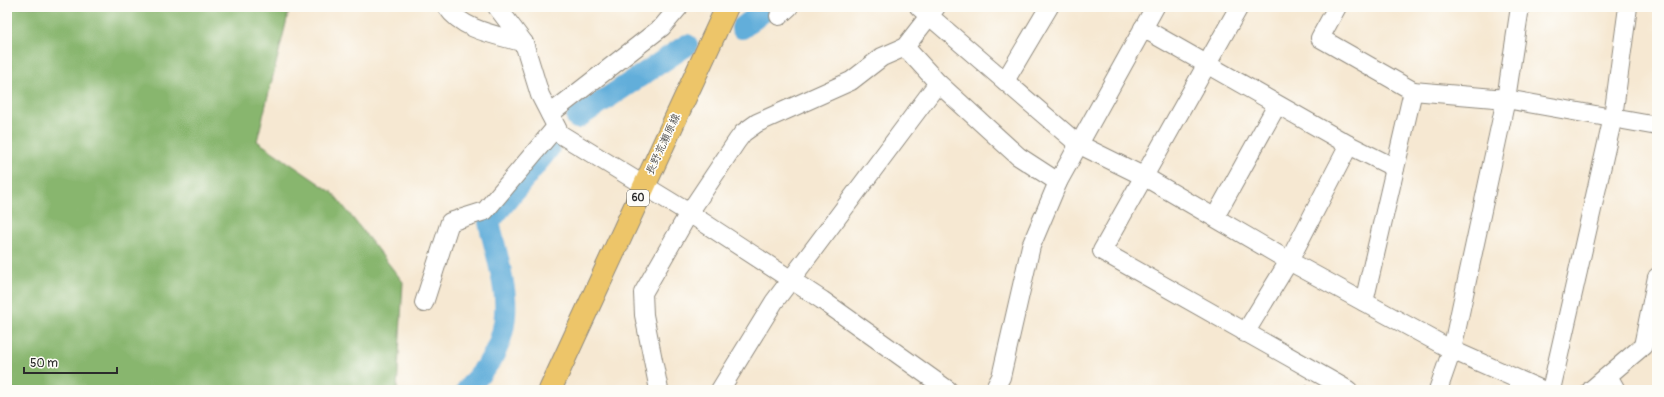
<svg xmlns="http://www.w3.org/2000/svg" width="1664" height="397" font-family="Pangolin,'Klee One',sans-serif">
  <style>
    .forest { fill: #88b66e; stroke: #5a704c }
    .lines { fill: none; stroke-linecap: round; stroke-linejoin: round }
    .river { stroke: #62aeda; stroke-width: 22 }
    .minor-casing { stroke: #908a7e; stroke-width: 20 }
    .major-casing { stroke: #908a7e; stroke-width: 24 }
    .path { stroke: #908a7e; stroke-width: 2; stroke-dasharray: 1 3; stroke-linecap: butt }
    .minor { stroke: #fff; stroke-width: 18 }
    .major { stroke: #edc569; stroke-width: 22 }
    .labels { text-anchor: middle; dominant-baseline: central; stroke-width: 3.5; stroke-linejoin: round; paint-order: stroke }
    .shield { fill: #fdfcf7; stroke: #6a6a68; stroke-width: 1 }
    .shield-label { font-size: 10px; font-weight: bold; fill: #2b2b2b }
    .street-label { font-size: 11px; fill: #2b2b2b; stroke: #fdfcf7 }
  </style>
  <rect width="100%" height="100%" fill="#fdfcf7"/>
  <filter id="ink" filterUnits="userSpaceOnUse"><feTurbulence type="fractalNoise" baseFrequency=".025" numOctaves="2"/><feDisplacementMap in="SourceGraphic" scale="8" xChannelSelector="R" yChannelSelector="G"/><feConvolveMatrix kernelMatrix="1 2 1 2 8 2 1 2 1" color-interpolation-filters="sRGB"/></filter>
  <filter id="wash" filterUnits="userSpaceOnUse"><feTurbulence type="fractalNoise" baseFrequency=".012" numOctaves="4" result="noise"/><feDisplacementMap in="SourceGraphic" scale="16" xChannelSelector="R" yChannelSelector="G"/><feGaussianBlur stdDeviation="0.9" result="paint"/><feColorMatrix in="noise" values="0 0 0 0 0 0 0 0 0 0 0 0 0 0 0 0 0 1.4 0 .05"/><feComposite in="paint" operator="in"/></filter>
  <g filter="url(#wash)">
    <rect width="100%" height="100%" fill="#f6e8d2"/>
    <path class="forest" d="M7 7H287L289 11 257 141 333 193 403 282 397 390H7Z"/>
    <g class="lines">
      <g class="river">
        <path d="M742 28 769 7"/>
        <path d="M577 118 687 45"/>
        <path d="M467 390C476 379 486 368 493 356 518 311 499 268 489 222L549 148"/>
      </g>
    </g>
  </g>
  <g filter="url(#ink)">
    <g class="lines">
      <g class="minor-casing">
        <g id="minor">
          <path d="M447 7C463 31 498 35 524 43"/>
          <path d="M497 7 524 43 540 95 560 134 689 213 822 300 948 390"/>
          <path d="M919 7 1078 144 1145 177 1289 261 1452 350 1542 390"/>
          <path d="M1239 7 1102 251 1348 390"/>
          <path d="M1337 7 1320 38 1413 91"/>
          <path d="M779 16 789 7"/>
          <path d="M1143 28 1349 145 1395 168"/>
          <path d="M1005 81 1049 7"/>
          <path d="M938 83 1018 156 1058 182"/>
          <path d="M550 114 662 27 679 7"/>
          <path d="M1215 217 1277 105"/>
          <path d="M1364 302 1413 91 1506 99 1657 126"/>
          <path d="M424 303 450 222 485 211 556 127"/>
          <path d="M1245 333 1289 261 1349 145"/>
          <path d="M1608 376 1616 390"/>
          <path d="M659 390 644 315 643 293 689 213 737 141 743 133 757 123 851 81 882 57 905 47 936 7"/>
          <path d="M720 390 774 302 938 83 905 47"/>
          <path d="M994 390 1001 377 1031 246 1058 182 1155 7"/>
          <path d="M1438 390 1452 350 1506 99 1520 7"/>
          <path d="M1551 390 1613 117 1628 7"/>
          <path d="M1591 390 1643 346 1657 277"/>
        </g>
      </g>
      <g class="major-casing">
        <path id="major" d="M550 390 727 7"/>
      </g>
      <path class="path" d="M1305 390 1308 384"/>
      <use href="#minor" class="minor"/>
      <use href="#major" class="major"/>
    </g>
  </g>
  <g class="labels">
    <rect class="shield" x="627" y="190" width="22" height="16" rx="3"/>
    <g class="shield-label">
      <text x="638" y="198">60</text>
    </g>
    <g class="street-label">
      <text transform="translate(663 144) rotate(-65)">長野荒瀬原線</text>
    </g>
  </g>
  <rect width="1664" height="397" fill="none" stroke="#fdfcf7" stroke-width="24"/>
  <path d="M24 367v6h93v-6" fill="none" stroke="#2b2b2b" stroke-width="2"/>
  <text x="30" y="367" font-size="12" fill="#2b2b2b" stroke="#fdfcf7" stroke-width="3" paint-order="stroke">50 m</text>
</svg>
